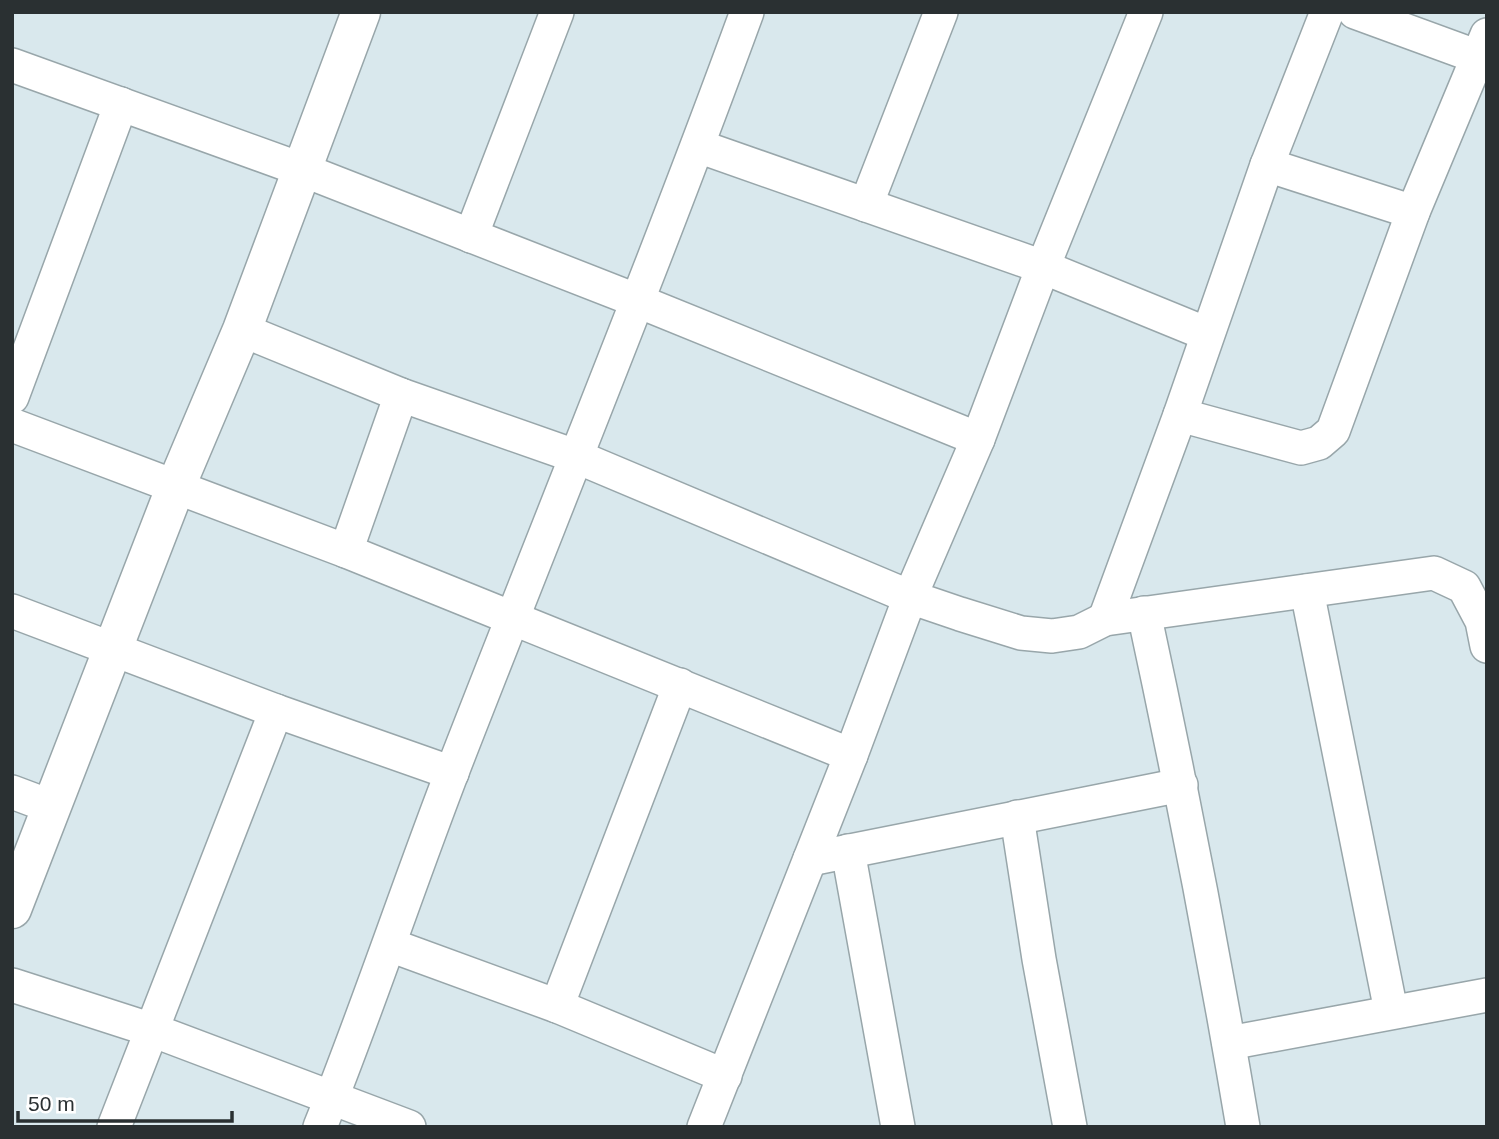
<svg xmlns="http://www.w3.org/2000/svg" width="1499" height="1139" font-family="Arial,sans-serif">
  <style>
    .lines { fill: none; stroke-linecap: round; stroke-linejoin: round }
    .street-casing { stroke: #98a6aa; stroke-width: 36 }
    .secondary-casing { stroke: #98a6aa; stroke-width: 41 }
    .street { stroke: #fff; stroke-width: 33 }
    .secondary { stroke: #fff; stroke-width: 38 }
  </style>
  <rect width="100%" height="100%" fill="#d9e8ed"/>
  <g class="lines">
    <g class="street-casing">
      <g id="street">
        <path d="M1355 12 1478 57"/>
        <path d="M12 65 303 170 638 301 978 439"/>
        <path d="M698 146 1043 267 1207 334"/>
        <path d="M1267 165 1413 212"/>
        <path d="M866 205 941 12"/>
        <path d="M471 236 557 12"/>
        <path d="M242 330 401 395 575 456 910 597 960 614 1021 633 1052 636 1079 632 1105 619 1434 573 1464 587 1482 621 1487 646"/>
        <path d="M12 397 121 104"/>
        <path d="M1180 415 1301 448 1319 443 1333 431 1413 212 1487 35"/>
        <path d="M12 425 346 551 851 755"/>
        <path d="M346 551 401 395"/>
        <path d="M1307 591 1391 1011"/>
        <path d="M12 611 276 711 452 773"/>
        <path d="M1144 613C1181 784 1214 955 1243 1127"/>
        <path d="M1105 619 1180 415 1267 165 1327 12"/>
        <path d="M12 792 52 807"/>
        <path d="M1017 817 1039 959 1070 1127"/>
        <path d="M848 851 898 1127"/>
        <path d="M810 859 1181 785"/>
        <path d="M390 945 557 1006 725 1076"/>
        <path d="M12 985 152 1030 409 1127"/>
        <path d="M557 1006 680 685"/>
        <path d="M1229 1043 1487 995"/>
        <path d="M114 1127 276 711"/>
        <path d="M320 1127C368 1008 408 886 454 767 552 515 654 266 747 12"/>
        <path d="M704 1127 851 755 910 597 978 439 1043 267 1146 12"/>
      </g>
    </g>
    <g class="secondary-casing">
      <path id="secondary" d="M12 909 176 486 242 330 361 12"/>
    </g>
    <use href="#street" class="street"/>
    <use href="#secondary" class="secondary"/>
  </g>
  <rect width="1499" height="1139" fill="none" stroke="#2a3032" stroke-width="28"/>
  <path d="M18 1111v10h214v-10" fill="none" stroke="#2a3032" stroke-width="3.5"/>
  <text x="28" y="1111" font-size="21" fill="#2a3032" stroke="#ffffff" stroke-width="5" paint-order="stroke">50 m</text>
</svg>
